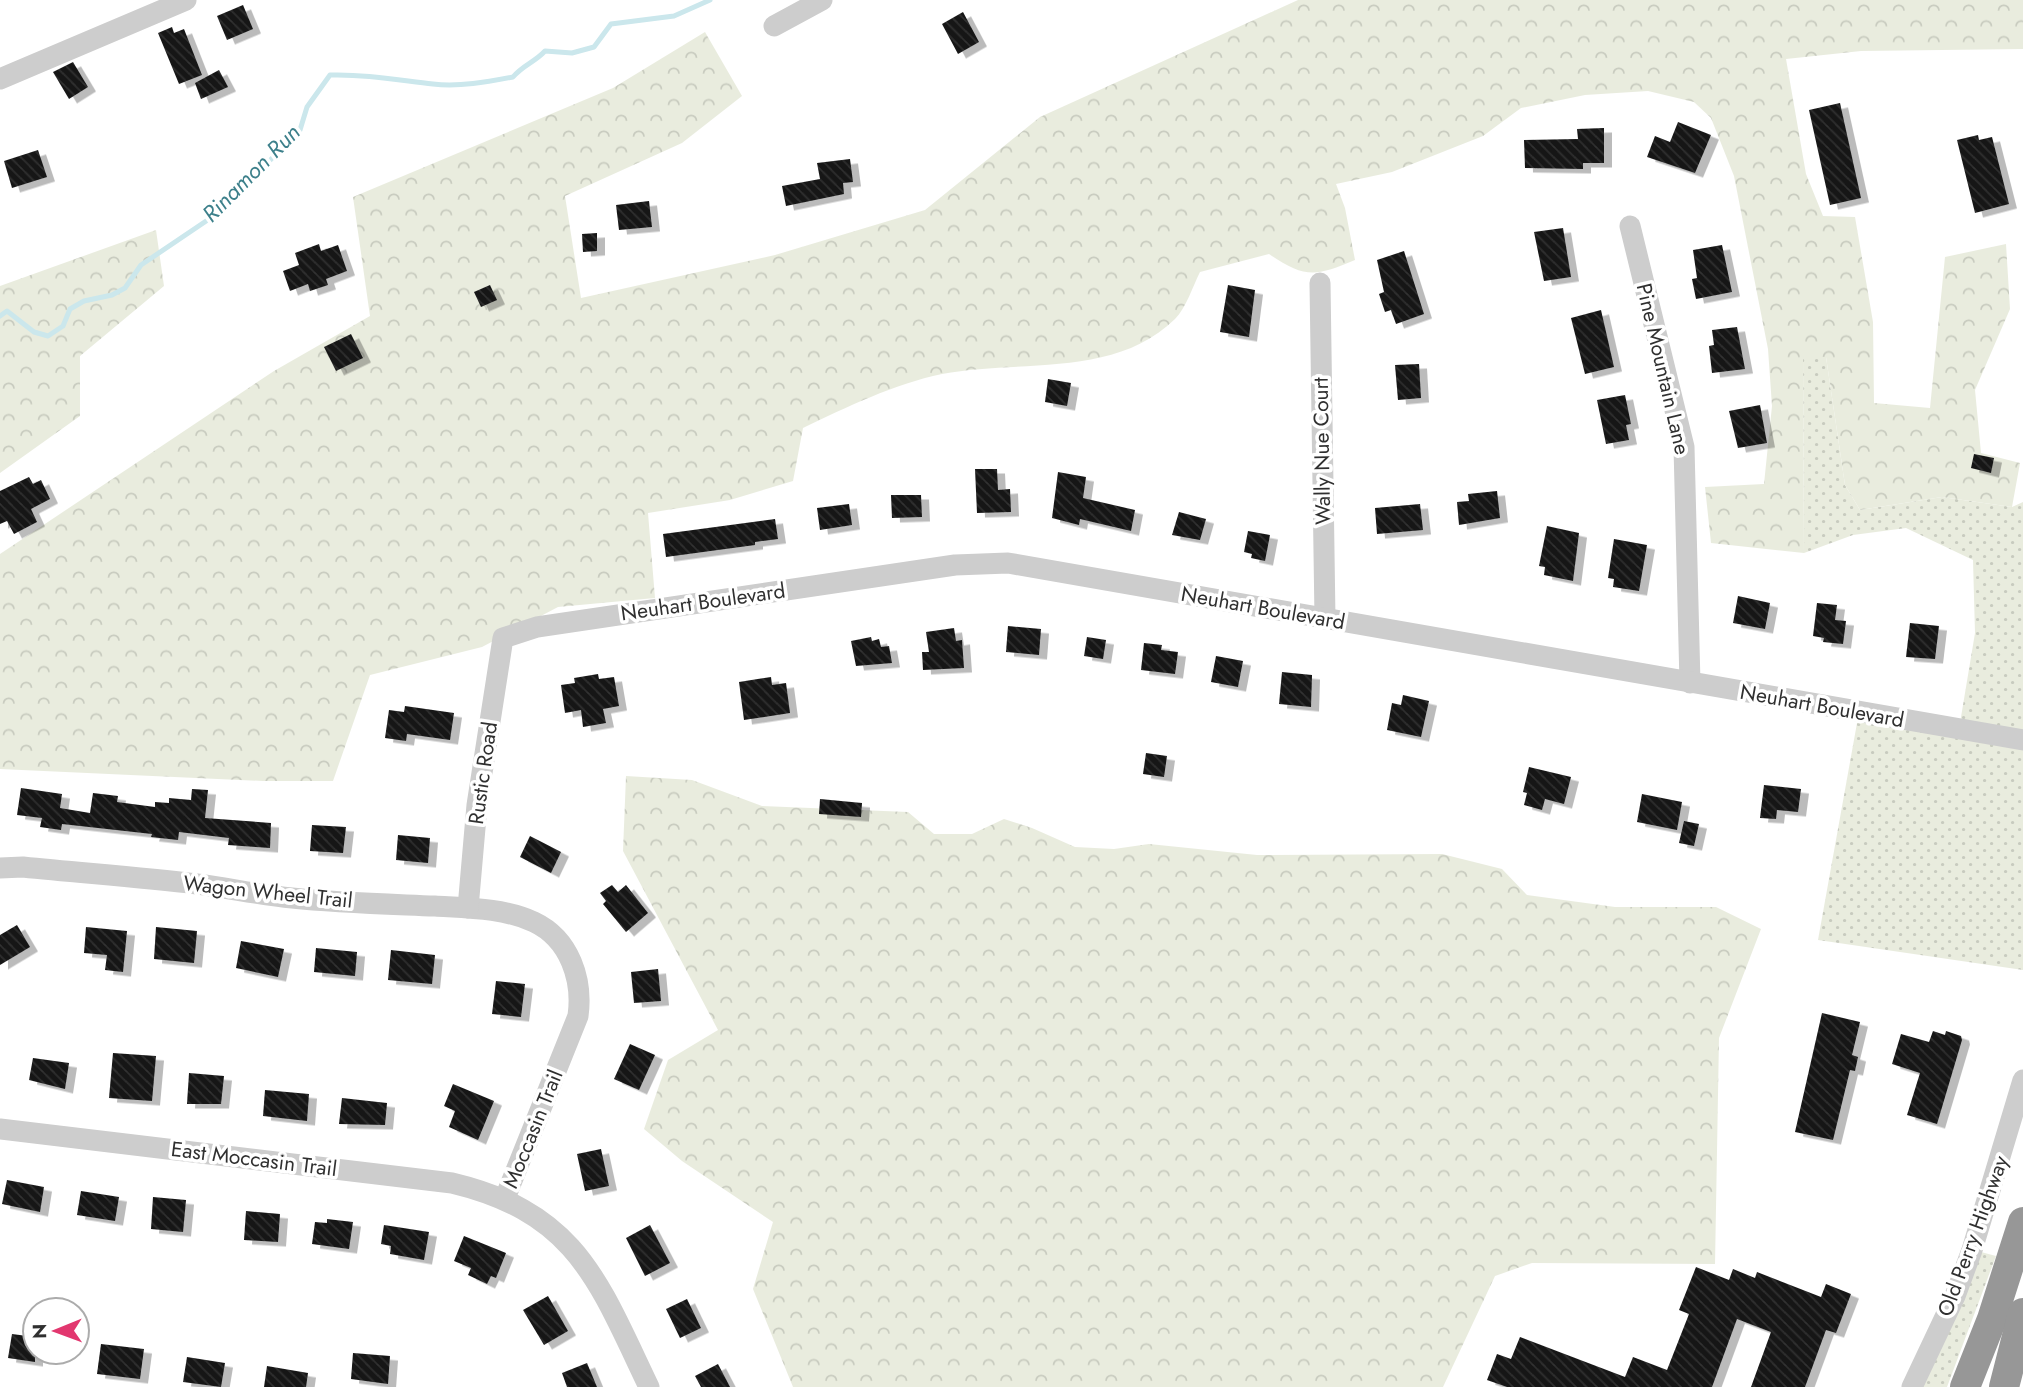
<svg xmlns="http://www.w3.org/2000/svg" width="2023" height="1387" font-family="Jost,sans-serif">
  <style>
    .grass { fill: url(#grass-dots) }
    .forest { fill: url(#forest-crowns) }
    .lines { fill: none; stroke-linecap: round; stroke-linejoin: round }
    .stream { stroke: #cbe7ec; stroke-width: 5 }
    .building { fill: url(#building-back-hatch); filter: url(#shadow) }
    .minor { stroke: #cdcdcd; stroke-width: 21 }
    .highway { stroke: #979797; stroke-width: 30 }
    .labels { text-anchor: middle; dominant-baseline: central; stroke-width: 7; stroke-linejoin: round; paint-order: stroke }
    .street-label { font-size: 21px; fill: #303030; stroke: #fff }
    .water-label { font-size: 23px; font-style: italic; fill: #3d808b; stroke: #fff }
  </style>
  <defs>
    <pattern id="grass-dots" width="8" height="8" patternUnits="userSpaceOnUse" patternTransform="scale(1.75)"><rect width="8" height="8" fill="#e9ecde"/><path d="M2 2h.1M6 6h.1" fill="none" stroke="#c8cbbf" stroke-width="1.8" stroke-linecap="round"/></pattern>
    <pattern id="forest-crowns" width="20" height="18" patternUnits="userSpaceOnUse" patternTransform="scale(1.75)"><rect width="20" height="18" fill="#e9ecde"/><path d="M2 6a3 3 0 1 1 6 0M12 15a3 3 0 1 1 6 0" fill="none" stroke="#c8cbbf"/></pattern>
    <pattern id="building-back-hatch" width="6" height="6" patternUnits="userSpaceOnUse" patternTransform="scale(1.75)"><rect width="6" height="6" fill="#171717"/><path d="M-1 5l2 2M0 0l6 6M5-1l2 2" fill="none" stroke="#303030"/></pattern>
    <filter id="shadow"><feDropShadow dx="8" dy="4.5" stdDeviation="0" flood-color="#0004"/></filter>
  </defs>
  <rect width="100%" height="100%" fill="#fff"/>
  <g class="grass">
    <path d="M1803 357H1826L1845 485 1860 510 1942 497 2012 507 2023 502V970L1818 940 1859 712 1959 729 1975 633 1973 560 1906 528 1853 535 1804 553Z"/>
    <path d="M1981 1252 1996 1256 1947 1387H1920Z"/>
  </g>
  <g class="forest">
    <path d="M1298 0H2023V49L1861 51 1786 59 1806 174 1823 216 1855 217 1873 322 1874 403 1930 408 1945 257 2006 244 2010 309 1975 390 1981 453 2020 463 2012 507 1942 497 1860 510 1845 485 1826 357H1803L1804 553 1711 543 1705 487 1764 484 1772 406 1768 349 1734 176 1711 118 1694 102 1648 91 1585 95 1521 108 1483 136 1392 172 1336 184 1345 208 1355 260C1315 277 1305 278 1269 254L1200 272C1193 286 1186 308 1175 319 1114 379 1018 359 942 374 894 384 847 407 803 428L793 481 730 500 648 513 655 598 558 607 482 647 370 675 333 781H263L0 769V554L274 371 370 316 353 197 613 88 705 32 742 96 682 143 565 196 581 298 775 255 925 210 1040 117Z"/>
    <path d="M156 230 164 286 80 356V416L0 473V286Z"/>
    <path d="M626 776 692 780 762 806 908 812 934 834H972L1004 819 1032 828 1075 847 1114 849 1149 844 1257 855 1442 854 1502 869 1527 895 1615 907H1716L1761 929 1719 1038 1715 1264 1532 1263 1495 1276 1443 1387H793L753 1289 773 1222 682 1161 644 1129 668 1060 718 1030 623 851Z"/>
  </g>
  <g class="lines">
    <path class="stream" d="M0 316 7 311 34 332 48 336 63 326 70 309 84 301 112 295 125 288 141 265 218 213 300 130 307 107 330 75C365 74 398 80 433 84 459 87 487 82 513 77 523 65 535 62 545 51L572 53 594 47 611 24 674 16 710 0"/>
  </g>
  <g class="building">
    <path d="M243 5 253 29 227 40 217 16Z"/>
    <path d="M963 12 979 42 958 54 942 24Z"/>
    <path d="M172 27 174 33 184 29 202 75 179 84 158 33Z"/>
    <path d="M73 62 88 87 69 99 53 72Z"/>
    <path d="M219 70 228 87 201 99 195 83Z"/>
    <path d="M1840 103 1861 198 1830 205 1809 110Z"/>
    <path d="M1678 122 1711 135 1695 173 1647 157 1655 136 1670 142Z"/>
    <path d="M1604 128V163H1583V169L1525 168 1524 140 1578 139 1577 129Z"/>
    <path d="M1978 135 1979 140 1992 137 2009 204 1975 213 1957 140Z"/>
    <path d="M38 150 47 177 12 188 4 161Z"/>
    <path d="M850 159 853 182 843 183 844 194 786 206 782 186 820 179 817 163Z"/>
    <path d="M649 201 652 227 619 230 616 205Z"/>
    <path d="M1563 228 1571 277 1544 281 1534 232Z"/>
    <path d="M597 233V251L583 252 582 234Z"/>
    <path d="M319 244 321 251 338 245 347 271 326 279 328 285 310 291 308 284 290 291 283 271 299 265 295 253Z"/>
    <path d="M1722 245 1732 292 1696 299 1692 279 1697 278 1693 250Z"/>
    <path d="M1404 251 1424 314 1396 324 1391 310 1385 312 1379 294 1384 292 1377 260Z"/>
    <path d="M490 285 497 300 481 307 474 292Z"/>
    <path d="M1228 285 1255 290 1249 337 1220 332Z"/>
    <path d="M1601 310 1614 367 1585 374 1571 318Z"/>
    <path d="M1737 327 1745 369 1712 373 1709 346 1714 345 1712 330Z"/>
    <path d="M351 334 363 358 336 371 324 347Z"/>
    <path d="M1419 364 1421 398 1398 400 1395 365Z"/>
    <path d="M1048 379 1071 383 1067 406 1045 402Z"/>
    <path d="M1625 395 1631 424 1626 425 1629 440 1606 444 1597 400Z"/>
    <path d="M1760 405 1767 443 1738 448 1729 411Z"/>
    <path d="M1974 454 1994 458 1991 473 1971 468Z"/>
    <path d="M975 469H997L998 490 1010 489 1011 512 977 513Z"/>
    <path d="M1058 472 1086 477 1083 498 1135 510 1131 531 1080 519 1079 525 1052 518Z"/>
    <path d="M29 477 33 484 41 480 50 499 31 509 37 522 14 534 7 521 0 524V491Z"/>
    <path d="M1497 491 1500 518 1459 525 1457 502 1469 501 1468 494Z"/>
    <path d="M891 495H921L922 517 892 518Z"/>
    <path d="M849 504 852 525 820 530 817 508Z"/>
    <path d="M1420 504 1423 530 1377 534 1375 508Z"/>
    <path d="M1179 512 1206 519 1200 540 1172 535Z"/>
    <path d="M775 519 778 539 755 542V545L666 557 663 534Z"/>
    <path d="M1547 526 1579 533 1573 581 1544 575 1545 567 1539 566Z"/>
    <path d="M1248 531 1270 535 1265 561 1251 558 1252 554 1244 552Z"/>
    <path d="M1614 539 1647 545 1639 591 1613 587 1614 579 1608 578Z"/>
    <path d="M1738 596 1770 603 1765 629 1733 623Z"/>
    <path d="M1817 603 1837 605 1835 620 1846 621 1843 644 1823 642 1824 638 1813 636Z"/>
    <path d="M1910 623 1939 626 1935 659 1906 657Z"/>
    <path d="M1008 626 1041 629 1039 655 1006 652Z"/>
    <path d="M954 628 956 641 962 640 964 668 923 670 922 652H929L926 632Z"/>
    <path d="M871 637 872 641 879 639 881 647 889 646 892 663 856 666 851 641Z"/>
    <path d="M1087 637 1106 640 1103 659 1084 656Z"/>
    <path d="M1144 643 1162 645 1161 650 1178 652 1175 674 1141 670Z"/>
    <path d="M1216 656 1243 661 1238 687 1211 682Z"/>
    <path d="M1282 672 1312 675 1311 707 1279 704Z"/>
    <path d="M598 674 599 679 614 677 619 706 603 709 606 723 583 727 581 710 565 713 561 685 575 683 574 678Z"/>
    <path d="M771 677 772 685 786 683 790 713 744 720 739 682Z"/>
    <path d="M1403 695 1429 701 1421 737 1387 730 1392 703 1401 705Z"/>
    <path d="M405 706 454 713 450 740 407 734 406 741 385 738 389 710 404 712Z"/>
    <path d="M1146 753 1167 756 1164 777 1143 774Z"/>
    <path d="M1529 767 1571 777 1564 804 1545 799 1542 810 1524 805 1527 793 1523 792Z"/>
    <path d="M1764 785 1801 789 1798 812 1777 810 1776 819 1760 818Z"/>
    <path d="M21 788 62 794 60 808 90 813 93 793 118 796 117 802 155 807V802L169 803V798L191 800 192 789 208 790 205 818 271 823 270 848 228 845 229 838 179 832 178 840 151 837 152 834 62 824 61 830 40 827 42 818 17 815Z"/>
    <path d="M1642 794 1682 802 1677 830 1637 822Z"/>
    <path d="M820 799 862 803 861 817 819 814Z"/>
    <path d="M1684 821 1699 824 1694 846 1679 843Z"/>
    <path d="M312 825 346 827 343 853 310 851Z"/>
    <path d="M398 835 430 838 428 863 396 860Z"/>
    <path d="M530 836 561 852 551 873 520 857Z"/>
    <path d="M612 885 618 892 626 885 648 913 626 932 603 904 606 901 600 893Z"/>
    <path d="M17 925 30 947 0 965V935Z"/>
    <path d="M86 927 127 931 123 972 105 970 107 955 84 953Z"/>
    <path d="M156 927 197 931 194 963 154 959Z"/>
    <path d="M241 941 284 949 278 977 236 968Z"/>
    <path d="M316 948 357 952 355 976 314 972Z"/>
    <path d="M391 950 435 955 432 984 388 980Z"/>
    <path d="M658 969 661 1001 634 1003 631 972Z"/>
    <path d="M496 981 525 984 521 1017 492 1014Z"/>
    <path d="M1822 1013 1860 1022 1852 1055 1858 1057 1855 1071 1850 1070 1833 1140 1795 1132Z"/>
    <path d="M1933 1031 1945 1035 1946 1031 1961 1036 1962 1040 1937 1124 1907 1115 1920 1073 1892 1064 1901 1034 1929 1042Z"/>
    <path d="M630 1044 655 1055 639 1090 614 1079Z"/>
    <path d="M113 1053 156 1056 152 1101 109 1098Z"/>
    <path d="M33 1058 69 1063 65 1089 29 1080Z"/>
    <path d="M189 1073 224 1076 221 1104H187Z"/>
    <path d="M453 1084 494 1101 478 1140 449 1127 455 1111 444 1106Z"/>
    <path d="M265 1090 309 1094 307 1121 263 1116Z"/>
    <path d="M342 1098 387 1103 385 1125 339 1124Z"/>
    <path d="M601 1149 609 1186 585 1191 577 1154Z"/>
    <path d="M7 1180 44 1187 40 1212 2 1204Z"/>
    <path d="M81 1191 119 1197 115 1221 77 1215Z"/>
    <path d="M153 1197 186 1200 183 1232 151 1229Z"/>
    <path d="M246 1211 280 1214 278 1242 244 1240Z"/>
    <path d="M327 1219 353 1222 349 1249 312 1244 315 1222 327 1223Z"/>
    <path d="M384 1225 429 1232 424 1260 390 1254 391 1246 381 1244Z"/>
    <path d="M650 1225 670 1263 645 1276 626 1238Z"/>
    <path d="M464 1236 506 1253 496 1278 491 1276 487 1284 468 1275 471 1268 454 1261Z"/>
    <path d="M1696 1267 1729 1280 1733 1269 1755 1278 1757 1272 1821 1297 1826 1284 1851 1294 1836 1333 1826 1330 1805 1387H1751L1771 1332 1737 1319 1712 1387H1507L1487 1380 1497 1354 1511 1359 1520 1337 1625 1377 1633 1357 1667 1370 1689 1314 1679 1310Z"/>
    <path d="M548 1296 568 1331 544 1345 523 1310Z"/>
    <path d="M687 1299 701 1328 680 1338 666 1309Z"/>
    <path d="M12 1334 35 1337V1362L8 1358Z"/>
    <path d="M101 1344 144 1349 140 1379 97 1374Z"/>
    <path d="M353 1353 390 1356 388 1384 351 1379Z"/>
    <path d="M187 1357 225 1363 221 1387 183 1382Z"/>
    <path d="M587 1363 597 1387H567L562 1373Z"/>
    <path d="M718 1364 730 1387H701L695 1376Z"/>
    <path d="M267 1366 308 1373 306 1387H264Z"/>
  </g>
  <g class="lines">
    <g class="minor">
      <path d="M774 26 822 0"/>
      <path d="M0 79 186 0"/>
      <path d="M1630 226 1684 447 1690 683"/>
      <path d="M1320 283 1325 619"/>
      <path d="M0 868 23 867C81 873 139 877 197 884 229 888 260 895 292 898 339 903 387 904 435 906 467 908 504 908 534 922 570 939 583 980 578 1016L505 1198"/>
      <path d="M468 908 477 805 503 638 537 627 955 565 1008 563 2023 740"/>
      <path d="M0 1129 452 1183C577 1213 598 1281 649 1387"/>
      <path d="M1912 1387 1955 1296 1972 1250 2023 1080"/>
    </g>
    <g class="highway">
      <path d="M1965 1387 1992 1319 2023 1222"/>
      <path d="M2004 1387 2023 1313"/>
    </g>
  </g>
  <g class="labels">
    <g class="street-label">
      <text transform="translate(1663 369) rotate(77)">Pine Mountain Lane</text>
      <text transform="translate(1322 451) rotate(-91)">Wally Nue Court</text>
      <text transform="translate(703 602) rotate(-8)">Neuhart Boulevard</text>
      <text transform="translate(1263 608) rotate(10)">Neuhart Boulevard</text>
      <text transform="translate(1822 706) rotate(10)">Neuhart Boulevard</text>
      <text transform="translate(483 773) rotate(-82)">Rustic Road</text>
      <text transform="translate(268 892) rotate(6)">Wagon Wheel Trail</text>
      <text transform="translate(533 1129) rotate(-68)">Moccasin Trail</text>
      <text transform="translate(254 1159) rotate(7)">East Moccasin Trail</text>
      <text transform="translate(1973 1236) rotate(-70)">Old Perry Highway</text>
    </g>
    <g class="water-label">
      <text transform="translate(251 173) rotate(-45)">Rinamon Run</text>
    </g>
  </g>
  <g transform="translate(56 1331) rotate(269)"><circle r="33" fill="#ffffff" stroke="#acacac" stroke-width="2"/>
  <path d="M0-5L12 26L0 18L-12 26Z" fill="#e2376f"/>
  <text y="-10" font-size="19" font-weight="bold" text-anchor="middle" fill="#303030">N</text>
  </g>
</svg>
